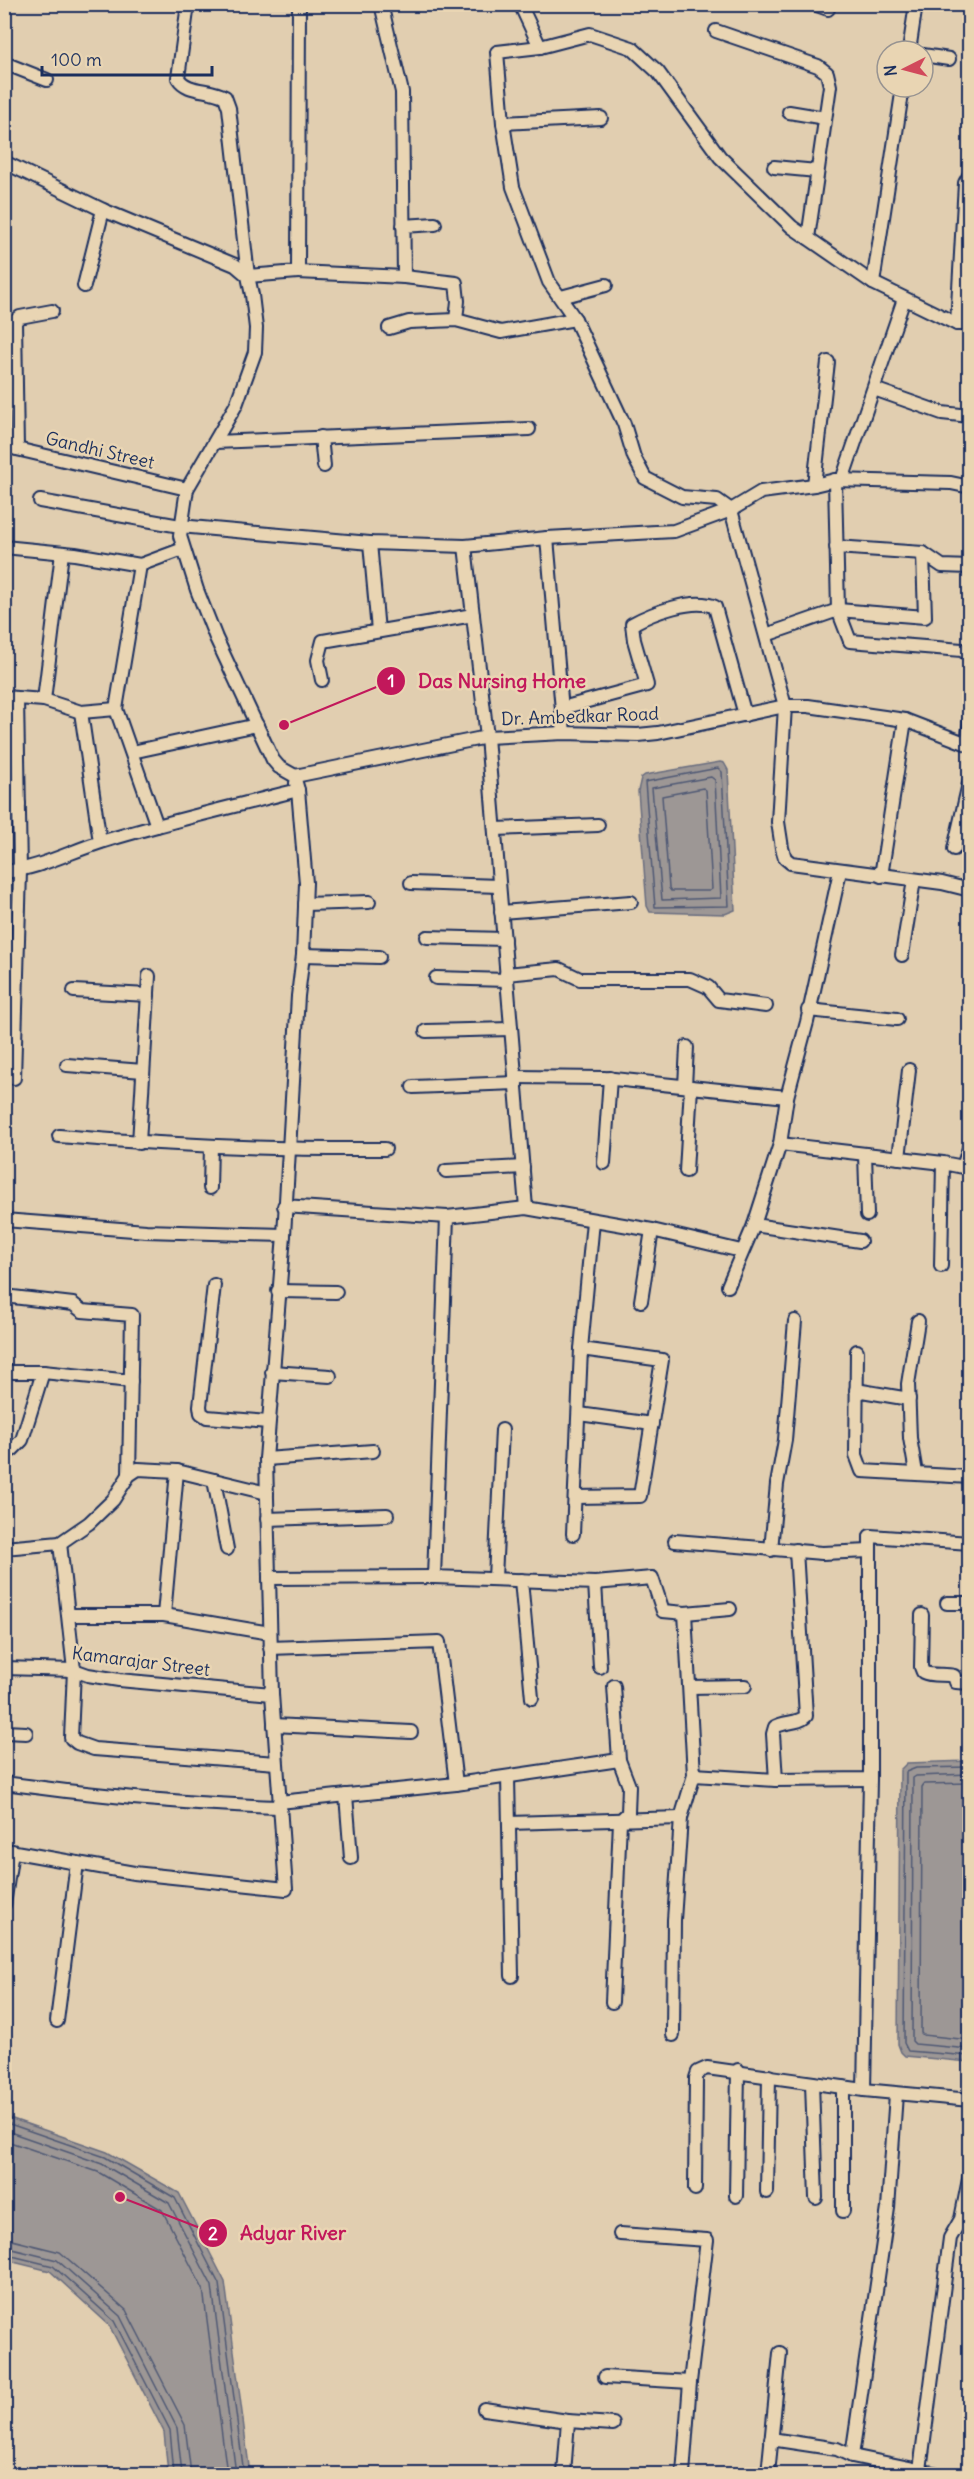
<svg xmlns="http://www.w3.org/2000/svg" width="974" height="2479" font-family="Delius,sans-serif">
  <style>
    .water { fill: #9d9795; stroke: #696d7f; stroke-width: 1.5 }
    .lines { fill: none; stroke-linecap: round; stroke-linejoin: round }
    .shore { stroke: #4f5974; stroke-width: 1.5 }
    .minor-casing { stroke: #1b2f5e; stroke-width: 16 }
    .minor { stroke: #e9d5b3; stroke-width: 12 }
    .labels { text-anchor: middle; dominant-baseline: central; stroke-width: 5; stroke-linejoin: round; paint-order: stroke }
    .street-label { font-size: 18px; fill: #1b2f5e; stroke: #e9d5b3 }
    .leader { fill: none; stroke: #c2185b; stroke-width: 2 }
    .callout-dot { fill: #c2185b; stroke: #e9d5b3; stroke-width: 2 }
    .mark-label { font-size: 18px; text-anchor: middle; font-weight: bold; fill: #fff }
    .callout-label { font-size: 20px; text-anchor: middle; font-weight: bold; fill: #c2185b; stroke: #e9d5b3; stroke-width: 5; stroke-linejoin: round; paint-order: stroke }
  </style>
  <rect width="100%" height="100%" fill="#e1ceb0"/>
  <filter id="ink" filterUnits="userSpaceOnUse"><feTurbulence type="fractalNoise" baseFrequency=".0167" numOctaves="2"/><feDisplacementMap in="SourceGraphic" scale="12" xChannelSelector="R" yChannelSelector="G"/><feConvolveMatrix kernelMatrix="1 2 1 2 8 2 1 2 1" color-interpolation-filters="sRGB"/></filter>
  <g filter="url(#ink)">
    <g class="water">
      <path d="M720 762 724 763 728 770 735 910 725 914 650 912 647 906 638 791 641 778 645 775Z"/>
      <path d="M969 1761V2062L905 2056 901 2052 898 2044 900 1770 907 1763Z"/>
      <path d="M4 2116 107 2152 179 2193 225 2282 250 2474H168L164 2432 109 2325 50 2271 5 2260Z"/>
    </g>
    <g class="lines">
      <g class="shore">
        <path d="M718 768 722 772 729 906 655 907 645 782Z"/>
        <path d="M711 777 715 780 721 898 662 900 652 788Z"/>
        <path d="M703 788 706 790 712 889 709 891H671L669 888 662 796Z"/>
        <path d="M970 1767 916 1768 906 1772 904 2043 908 2051 970 2056"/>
        <path d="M970 1774 916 1776 913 1778 912 2041 915 2044 970 2049"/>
        <path d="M970 1783 924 1784 922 1787 921 2033 923 2035 970 2040"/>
        <path d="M4 2122 105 2157 175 2198 219 2284 244 2474"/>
        <path d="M4 2130 102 2164 169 2203 212 2286 236 2474"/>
        <path d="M4 2140 98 2172 162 2210 203 2289 227 2474"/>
        <path d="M4 2238 60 2252 126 2310 185 2425 191 2474"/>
        <path d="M4 2247 57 2260 120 2316 177 2428 182 2474"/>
        <path d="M4 2254 53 2266 114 2321 170 2430 174 2474"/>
      </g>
      <g class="minor-casing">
        <g id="minor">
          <path d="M188 4 178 78C187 93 209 88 225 97L229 108 248 276 298 272 299 4"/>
          <path d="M381 4 402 92 404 277"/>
          <path d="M520 4 540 47"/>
          <path d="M814 4 828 9"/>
          <path d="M716 31 818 66 827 73 830 86 808 238"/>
          <path d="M909 51 916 4"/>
          <path d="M923 55 949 59"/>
          <path d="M4 63 47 80"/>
          <path d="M789 112 825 118"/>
          <path d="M503 123 601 118"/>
          <path d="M4 162 103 210 235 265 248 276 252 295 256 328 255 352 236 405 187 489 180 536 197 590 216 638 273 760 279 767 295 776"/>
          <path d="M774 167 817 171"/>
          <path d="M403 226 435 224"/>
          <path d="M298 272 404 277 456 283 458 301 456 320"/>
          <path d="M873 283 903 87"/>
          <path d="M84 286 103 210"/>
          <path d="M561 297 606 285"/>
          <path d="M957 324 965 183 970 174"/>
          <path d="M970 324H957L873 283 792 227 720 157 658 72 632 48 590 34 540 47 497 52 503 123 513 187 549 282 575 319 624 424 634 457 645 478 682 497 717 500 731 510 785 706 778 822 782 848 785 858 791 863 942 883 970 890"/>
          <path d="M389 328 409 322 456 320 501 332 575 319"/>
          <path d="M874 389 942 413 970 416"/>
          <path d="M321 437 324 466"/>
          <path d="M215 442 529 429"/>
          <path d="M4 446 187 489"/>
          <path d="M17 449 15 321 20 317 52 311"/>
          <path d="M835 480 838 610 850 641 962 650 970 656"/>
          <path d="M842 480 904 299"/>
          <path d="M814 485 828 362"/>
          <path d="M40 501 180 526 370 543 465 546 547 538 674 531 731 510 761 492 814 485 835 480 951 483 970 487"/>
          <path d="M547 538 564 733"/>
          <path d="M370 543 378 631"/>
          <path d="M465 546 487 737 526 1208"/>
          <path d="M4 547 75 554 140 565 183 549"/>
          <path d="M836 547 923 553 942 566 970 567"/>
          <path d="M140 565 116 709 157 826"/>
          <path d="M766 635 838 610 925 617 923 553"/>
          <path d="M322 680 318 660 323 641 473 615"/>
          <path d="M4 697 44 700 81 712 116 709"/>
          <path d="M44 700 62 553"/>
          <path d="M562 708 647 685 634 640 632 624C652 613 694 597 715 607L745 715"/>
          <path d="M81 712 100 842"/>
          <path d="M967 744 970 719"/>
          <path d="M132 752 257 725"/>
          <path d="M295 776 487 737 564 733 638 735 658 733 785 706H808L905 720 970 745"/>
          <path d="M4 804H19"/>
          <path d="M495 829 598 825"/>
          <path d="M954 849 970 779"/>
          <path d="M4 872C38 869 69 852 101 842 166 822 232 807 298 790L296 783"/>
          <path d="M881 876 905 720"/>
          <path d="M411 883 499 886"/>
          <path d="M305 904 369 902"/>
          <path d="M501 912 631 902"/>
          <path d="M427 937 504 939"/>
          <path d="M303 955 379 957"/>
          <path d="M902 955 914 880"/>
          <path d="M506 974 559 969 580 979H690L708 987 719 1000 766 1006"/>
          <path d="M436 978 507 980"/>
          <path d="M74 991 148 995"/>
          <path d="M970 998V1006"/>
          <path d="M808 1010 897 1019"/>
          <path d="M426 1031 511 1029"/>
          <path d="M67 1065 143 1071"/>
          <path d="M515 1077 604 1078 787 1097"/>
          <path d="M14 1078 20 871 17 699"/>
          <path d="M685 1086 687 1047"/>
          <path d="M413 1087 516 1083"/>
          <path d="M59 1136C168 1145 276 1150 385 1149"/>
          <path d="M139 1143 149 976"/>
          <path d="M780 1144 943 1163 963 1167 970 1145"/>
          <path d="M865 1154 867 1215"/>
          <path d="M899 1158 909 1070"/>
          <path d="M604 1163 610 1078"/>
          <path d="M446 1171 523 1167"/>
          <path d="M686 1171 691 1087"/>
          <path d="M210 1188 211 1146"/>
          <path d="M284 1206 447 1217 526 1208 652 1230 741 1251"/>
          <path d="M447 1217 434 1577 595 1583 652 1578 663 1611 685 1613 730 1609"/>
          <path d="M4 1220 146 1231 284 1235"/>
          <path d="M754 1225 860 1241"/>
          <path d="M941 1266 943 1163"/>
          <path d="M214 1285 200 1406 201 1413 207 1417 268 1422"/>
          <path d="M728 1286 754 1225 780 1144 787 1097 807 1022 840 871"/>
          <path d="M278 1291 336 1292"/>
          <path d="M4 1296 73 1304 82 1311 132 1315 129 1475"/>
          <path d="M641 1301 652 1230"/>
          <path d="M857 1351 856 1455 862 1471 970 1477"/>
          <path d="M4 1372H43L131 1381"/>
          <path d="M272 1372 330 1376"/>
          <path d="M856 1390 909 1399"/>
          <path d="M579 1414 652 1424"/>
          <path d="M4 1451 12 1450 22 1440 43 1372"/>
          <path d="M266 1459 373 1451"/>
          <path d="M916 1473 910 1438 908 1384 918 1321"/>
          <path d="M214 1480 227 1549"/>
          <path d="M575 1497 640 1496 662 1360 581 1349"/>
          <path d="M267 1519 387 1515"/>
          <path d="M573 1534 581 1349 593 1221"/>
          <path d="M675 1541 822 1553 870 1551"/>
          <path d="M60 1543 74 1670 71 1738 77 1743 94 1749 276 1763"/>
          <path d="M4 1548 60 1543 89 1523 113 1500 129 1475 138 1469 177 1471 267 1493"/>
          <path d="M771 1550 777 1484 785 1440 795 1321"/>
          <path d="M269 1578 434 1577"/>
          <path d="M495 1578 502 1430"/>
          <path d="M521 1580 532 1698"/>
          <path d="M595 1583 600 1667"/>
          <path d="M947 1603H970"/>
          <path d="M69 1615H164L270 1633"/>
          <path d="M164 1615 177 1471"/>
          <path d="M922 1615 921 1667 923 1672C933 1677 944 1673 954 1676L956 1682 970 1683"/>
          <path d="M270 1648 439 1642 456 1784"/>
          <path d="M4 1668 74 1670 88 1675 119 1680 272 1694"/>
          <path d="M690 1687 745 1686"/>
          <path d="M274 1725 411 1732"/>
          <path d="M4 1732 26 1733"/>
          <path d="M694 1775 776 1780 870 1779V1536L970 1543"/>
          <path d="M508 1777 512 1976"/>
          <path d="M776 1780 773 1734 775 1727C784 1721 799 1724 806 1716L796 1550"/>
          <path d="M4 1783C96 1796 187 1804 279 1807"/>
          <path d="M346 1795 351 1858"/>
          <path d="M279 1802 456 1784 619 1760"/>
          <path d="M509 1823 681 1818"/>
          <path d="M4 1850 134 1873 286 1889 272 1694 266 1459 284 1235 298 996 303 955 306 883 298 790"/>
          <path d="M4 1905 12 1851"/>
          <path d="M612 2002 620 1821 628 1813 629 1786 619 1760 614 1686"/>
          <path d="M57 2021 77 1863"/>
          <path d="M673 2035 674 1920 681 1818 694 1775 685 1613"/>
          <path d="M812 2083 816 2198"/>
          <path d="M843 2087V2211"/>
          <path d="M864 2090 870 1779"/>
          <path d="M695 2189 696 2078 698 2072 707 2068 864 2090 970 2100"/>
          <path d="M767 2192 769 2076"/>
          <path d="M736 2196 738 2070"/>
          <path d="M620 2234 707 2240 690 2382 683 2474"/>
          <path d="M605 2377 690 2382"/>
          <path d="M484 2409 568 2421 564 2474"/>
          <path d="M568 2421 613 2424"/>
          <path d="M771 2439 837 2449 852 2456 938 2474"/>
          <path d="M852 2456 888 2208 896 2094"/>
          <path d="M920 2470 950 2238 961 2219 970 2174"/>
          <path d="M768 2474 780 2353"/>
        </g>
      </g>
      <use href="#minor" class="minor"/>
    </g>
  </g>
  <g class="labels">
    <g class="street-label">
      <text transform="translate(100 450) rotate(13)">Gandhi Street</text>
      <text transform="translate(580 716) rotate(-2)">Dr. Ambedkar Road</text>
      <text transform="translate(141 1661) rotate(7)">Kamarajar Street</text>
    </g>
  </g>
  <path class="leader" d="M284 725L391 681M120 2197L213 2233"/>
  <g class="callout-dot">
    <circle cx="284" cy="725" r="6"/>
    <circle cx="120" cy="2197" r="6"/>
    <circle cx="391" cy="681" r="15"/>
    <circle cx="213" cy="2233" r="15"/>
  </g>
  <g class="mark-label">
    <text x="391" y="687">1</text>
    <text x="213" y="2240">2</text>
  </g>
  <g class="callout-label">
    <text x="502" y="688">Das Nursing Home</text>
    <text x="293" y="2240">Adyar River</text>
  </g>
  <rect width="974" height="2479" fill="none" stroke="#e9d5b3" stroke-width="24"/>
  <rect x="12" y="12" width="950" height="2455" fill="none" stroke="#1b2f5e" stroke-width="2" filter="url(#ink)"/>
  <g transform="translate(905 69) rotate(264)"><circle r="28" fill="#e9d5b3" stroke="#979391" stroke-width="1.5"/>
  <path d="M0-4.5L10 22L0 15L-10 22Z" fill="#d1495b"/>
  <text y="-9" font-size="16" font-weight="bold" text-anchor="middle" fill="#1b2f5e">N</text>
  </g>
  <path d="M42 66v9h170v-9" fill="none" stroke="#1b2f5e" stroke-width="3"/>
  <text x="51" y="66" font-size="18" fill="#1b2f5e" stroke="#e9d5b3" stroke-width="4.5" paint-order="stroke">100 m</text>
</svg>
